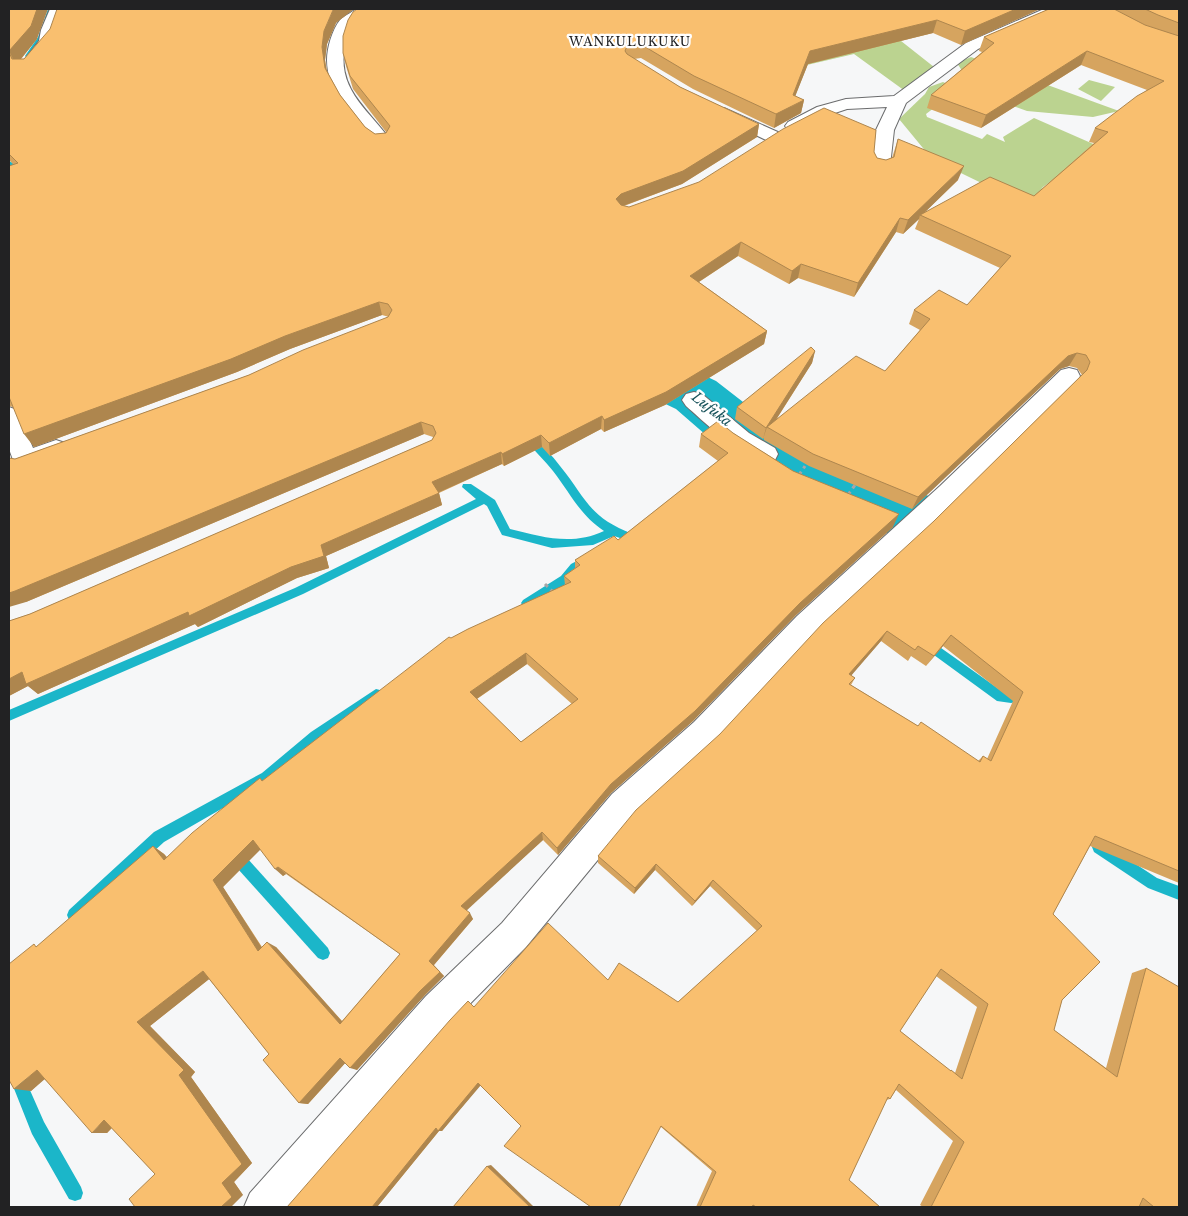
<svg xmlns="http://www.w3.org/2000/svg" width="1188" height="1216" font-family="'Libre Baskerville',serif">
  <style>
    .green { fill: #bbd390 }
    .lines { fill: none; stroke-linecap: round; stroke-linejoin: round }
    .stream { fill: #1bb6c9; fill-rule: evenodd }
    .river { fill: #1bb6c9; fill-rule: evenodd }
    .minor-casing { stroke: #6b6c6d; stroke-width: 2 }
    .path { stroke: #a6a6a7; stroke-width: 3; stroke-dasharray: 4 4; stroke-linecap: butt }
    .minor { fill: #fff; fill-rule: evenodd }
    .wall { fill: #d6a45f; fill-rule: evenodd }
    .shaded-wall { fill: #ae864e }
    .building { fill: #f9bf6f; stroke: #ae864e; fill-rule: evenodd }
    .labels { text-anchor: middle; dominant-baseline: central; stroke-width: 4.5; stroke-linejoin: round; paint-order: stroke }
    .far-quarter-label { font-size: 12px; letter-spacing: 1px; fill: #222223; stroke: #fff }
    .water-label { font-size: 14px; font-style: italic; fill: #19535b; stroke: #fff }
  </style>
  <rect width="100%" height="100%" fill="#f6f7f8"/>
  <g class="green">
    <path d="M877 22 934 67 905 91 854 54 743 80Z"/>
    <path d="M971 57 1119 111 1093 117 1027 111 976 93 957 63Z"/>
    <path d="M1089 80 1115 87 1101 101 1078 89Z"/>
    <path d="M943 82 959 89 926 114 927 117 982 139 987 134 1005 142 1003 137 1034 118 1107 150 1064 172 1043 187 1029 206 932 159 899 119 925 94 929 87Z"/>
  </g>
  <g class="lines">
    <g class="stream">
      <path d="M48 9H54L44 37 30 57H26L25 56 38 37Z"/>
      <path d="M9 161 21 167V171H15L9 166Z"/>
      <path d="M530 435 533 436C542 446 552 455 560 466 587 499 588 517 633 534L634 537 633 540 629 541 614 536 593 545 552 548 502 535 487 506 484 504 303 594 9 721V710L295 588 476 499 462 487 463 484H471L495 500 510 529C542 537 572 546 604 531 579 514 571 494 553 471 545 461 535 451 527 442L525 439Z"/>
      <path d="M588 555 592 556 593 559 592 562 579 570 569 582 531 606H523L521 603 523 600 561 576 571 564Z"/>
      <path d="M927 638 1003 692 1011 693 1017 691 1026 695 1028 699 1026 703 1022 704 1016 702 1011 703 997 701 923 647 921 643 923 639Z"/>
      <path d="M376 689 380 690 382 694 380 698 319 740 270 781 164 842 79 920 74 922 69 920 67 915 69 910 154 832 262 773 311 732Z"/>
      <path d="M1099 840 1157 878 1179 886V900L1148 888 1094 852 1092 847 1094 842Z"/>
      <path d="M234 847 239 849 328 948 330 953 328 958 323 960 318 958 229 859 227 854 229 849Z"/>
      <path d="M9 1052 14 1054 44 1122 81 1187 83 1193 81 1199 75 1201 69 1199 32 1134 9 1076Z"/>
    </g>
    <path class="river" d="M615 318 634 323 672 360 716 381 779 430 811 448 931 497 940 515 931 533 909 540 887 533 769 480 737 462 676 409 632 388 596 349 588 336 596 323Z"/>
    <g class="minor-casing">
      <g id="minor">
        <path d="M50 9H66L57 30 55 41 37 65H25L23 62 39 41 41 30Z"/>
        <path d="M356 9H372C366 17 357 19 352 27 347 33 345 44 344 52 339 92 371 112 391 141L388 145C384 146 381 147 377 145 372 143 367 136 364 131 346 112 327 88 327 60 327 48 332 30 340 20 344 16 351 13 356 9Z"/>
        <path d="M1044 9H1064L1061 12 978 49 906 103 894 130 890 166 888 170 881 172 874 170 872 166 876 130 887 107 847 109 829 115 794 131 788 130 785 126 788 122 817 107 846 99 894 96 966 43Z"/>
        <path d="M724 108 780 133 783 137 780 141 774 142 768 141 718 117 715 113 718 109Z"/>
        <path d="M1069 368 1077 370 1080 376 1077 382 958 500 817 632 716 742 634 816 526 947 452 1022 290 1207H244L250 1193 426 996 502 923 612 794 694 722 797 616 940 486 1061 370Z"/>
        <path d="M694 392 702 394 749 433 775 448 778 454 775 460C772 461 770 463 767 463 748 464 701 419 686 406L682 400 686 394Z"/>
        <path d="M9 407 17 410 33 448 56 440 65 443 68 449 65 455 25 470 16 468 9 449Z"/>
      </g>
    </g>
    <g class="path">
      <path d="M799 475 805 466"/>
      <path d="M848 495 855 485"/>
      <path d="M545 584 553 592"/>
    </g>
    <use href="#minor" class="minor"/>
  </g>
  <g class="wall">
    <path d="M9 9 37 39 21 59 336 23 327 44 325 60 327 71 340 95 365 127 375 134 386 133V132L353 89 346 66 343 53 357 9H1040L961 45 933 33 808 64 795 96 804 100 801 113 774 128 693 89 641 58 634 59 680 87 759 124 757 137 682 184 624 206 629 207 874 152 877 158 886 160 892 158 898 139 958 180 925 212 1034 196 1094 143 1089 142 1095 128 1147 90 1081 65 981 128 927 108 931 95 982 52 979 51 984 37 1049 9H1179V883L1090 846 1053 914 1062 1000 1054 1030 1106 1068 1132 973 1146 968 1179 1207H1141L1139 1206V1207H923L920 1205 953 1141 896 1090 890 1099 886 1100 849 1180 880 1207H754L753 1206 752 1207H696L712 1171 661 1127 521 1126 480 1085 442 1131H439L377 1207H287L474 1007 608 980 678 1002 757 931 710 886 692 906 655 870 634 894 598 863V856L934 521 1082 375 1077 368 1069 366 1060 369 912 509 809 466 764 440V438L763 439 735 419 737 407 815 351 812 363 776 420 885 371 920 330 909 324 914 310 967 305 1000 268 915 229 919 219 903 234 896 232 854 297 798 278 789 284 738 256 699 282 767 331 764 344 665 405 604 432 601 429 550 456 542 447 504 466 502 464 439 493 442 505 326 556 329 568 297 578 198 627 195 624 38 694 28 686 9 696V621L30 614 432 440 433 437 424 434 26 602 9 454 10 458 15 459 249 375 388 317H389L382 315 290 349 237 372 34 447 13 407 9 406V166L14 165 9 160ZM881 641 908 661 911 656 926 666 943 646 1013 701 987 759 983 756 978 761 918 726 851 685 855 678 851 675ZM936 976 977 1007 955 1073 951 1070H949L900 1031Z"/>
    <path d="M733 433 793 471 893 527 796 615 693 721 611 793 558 855 543 840 466 910 473 919 434 965 444 976 425 995 357 1070 345 1063 308 1104 299 1103 269 1054 209 979 150 1026 195 1072 191 1077 252 1163 234 1182 243 1195 155 1174 112 1128 107 1133 44 1079 31 1091 38 946 153 846 164 854 167 857 262 781 451 638 565 585 564 576 575 568V560L618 540 718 461 699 447 701 434ZM527 664 572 704 521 742 477 699ZM260 849 283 876 286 874 400 954 342 1021 276 947H262L223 887Z"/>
  </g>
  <g class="shaded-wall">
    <path d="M37 9H48L37 39 16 65 9 51Z"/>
    <path d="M334 9H354L336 23 327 44 325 60 328 81 325 68 322 47 324 31 333 10Z"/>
    <path d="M1016 9H1040L961 45 965 31Z"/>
    <path d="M937 20 933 33 808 64 791 107 804 100 801 113 774 128 776 114 793 95 810 51Z"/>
    <path d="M1087 51 1081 65 981 128 986 115Z"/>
    <path d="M759 124 757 137 682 184 620 207 616 199 621 194Z"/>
    <path d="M964 166 958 180 921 216 920 215 919 219 903 234 908 220Z"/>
    <path d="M900 218 896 232 854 297 858 283Z"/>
    <path d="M741 242 738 256 688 289 690 276Z"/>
    <path d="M801 264 798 278 789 284 792 271Z"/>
    <path d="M379 302 382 315 290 349 237 372 34 447 24 434 285 336Z"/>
    <path d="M767 331 764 344 665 405 604 432V420Z"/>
    <path d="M815 351 812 363 770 429 767 427 763 439 766 428Z"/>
    <path d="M1077 353 1069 366 1060 369 912 509 918 497 1068 356Z"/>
    <path d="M602 416 601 429 550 456 549 443Z"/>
    <path d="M421 422 424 434 26 602 9 607V593Z"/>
    <path d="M541 435 542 447 504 466 502 454Z"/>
    <path d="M501 452 502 464 435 494 432 482Z"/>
    <path d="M439 493 442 505 326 556 329 568 297 578 198 627 195 624 38 694 28 686 9 696V679L22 672 321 545Z"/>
    <path d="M899 514 893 527 796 615 693 721 611 793 558 855 557 848 611 784 800 603Z"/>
    <path d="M887 631 881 641 844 684 849 674Z"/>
    <path d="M951 635 943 646 926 666 934 656Z"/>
    <path d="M526 653 527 664 472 702 470 692Z"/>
    <path d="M542 832 543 840 465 912 461 906Z"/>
    <path d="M253 840 262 848 223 887 267 956 258 951 213 880Z"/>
    <path d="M153 846 164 854 175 867 164 860Z"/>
    <path d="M656 864 655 870 634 894 635 888Z"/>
    <path d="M278 867 286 874 283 876 275 869Z"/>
    <path d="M713 880 710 886 692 906 695 901Z"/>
    <path d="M470 913 473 919 433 966 429 961Z"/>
    <path d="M267 942 276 947 347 1027 340 1024Z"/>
    <path d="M203 971 213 976 150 1026 195 1072 191 1077 252 1163 234 1182 243 1195 231 1207H221L222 1183 137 1022Z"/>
    <path d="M440 972 444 976 425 995 357 1070 350 1068 420 991Z"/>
    <path d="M340 1058 348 1060 308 1104 299 1103Z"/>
    <path d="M37 1070 53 1072 31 1091 14 1089Z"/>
    <path d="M478 1083 481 1085 442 1131H439L377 1207H372L436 1128Z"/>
    <path d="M104 1120 118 1121 107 1133H92Z"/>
    <path d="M491 1165 534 1207H530L487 1166Z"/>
  </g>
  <g class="building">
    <path d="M9 9H37L31 26 9 51Z"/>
    <path d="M57 9H334L333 10 324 31 322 47 325 68 340 95 365 127 375 134 386 133 390 126 350 76 343 53V36L348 20 353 12 357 9H1016L965 31 937 20 810 51 793 95 804 100 776 114 694 76 642 45 627 46 625 51 627 54 680 87 759 124 683 171 621 194 616 199 621 205 629 207 699 182 783 129 824 108 876 130 874 152 877 158 886 160 894 157 898 139 964 166 908 220 900 218 858 283 801 264 792 271 741 242 690 276 767 331 666 392 604 420 602 416 549 443 541 435 502 454 501 452 432 482 439 493 321 545 324 556 291 567 189 616 188 612 26 684 22 672 9 679V621L30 614 432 440 436 433 433 426 421 422 15 591 9 593V458L15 459 249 375 303 350 388 317 392 310 388 304 379 302 285 336 231 359 24 434 9 397V166L18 163 9 154V52L12 59H24L50 29Z"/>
    <path d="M1049 9H1114L1145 25 1179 36V871L1095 836 1053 914 1100 962 1062 1000 1054 1030 1117 1077 1146 968 1179 987V1207H1154L1143 1198 1139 1207H931L964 1142 899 1084 890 1099 888 1097 849 1180 880 1207H756L753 1205 752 1207H700L716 1172 661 1126 619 1207H591L504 1146 521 1126 478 1083 438 1131 436 1128 372 1207H287L450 1020 468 1001 474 1007 548 923 608 980 619 963 678 1002 762 926 713 880 695 901 656 864 635 888 598 856 636 810 720 734 823 623 934 521 1087 370 1090 362 1086 355 1077 353 1068 356 918 497 813 454 767 427 856 356 885 371 930 319 914 310 939 290 967 305 1011 256 920 215 990 177 1034 196 1108 132 1095 128 1137 96 1164 81 1087 51 986 115 931 95 994 43 984 37ZM887 631 915 650 918 646 934 656 951 635 1023 692 991 761 983 756 980 762 921 722 918 726 849 684 855 678 849 674ZM941 969 988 1004 962 1079 951 1070V1071L900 1031Z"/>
    <path d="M1145 9H1179V23L1158 15Z"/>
    <path d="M811 347 815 351 766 428 737 407Z"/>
    <path d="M718 421 733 433 793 471 899 514 800 603 695 711 611 784 557 848 542 832 461 906 470 913 429 961 440 972 420 991 350 1068 340 1058 299 1103 263 1060 269 1054 203 971 137 1022 184 1070 179 1075 242 1164 222 1183 232 1197 221 1207H135L129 1199 155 1174 104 1120 92 1133 37 1070 14 1089 9 1080V964L34 944 36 947 153 846 164 860 192 833 260 778 262 781 449 637 451 638 468 629 571 582 564 576 580 565 575 560 614 536 618 540 728 453 701 434ZM526 653 578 699 521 742 470 692ZM253 840 275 869 278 867 400 954 340 1024 267 942 258 951 213 880Z"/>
    <path d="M487 1166 530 1207H453Z"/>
  </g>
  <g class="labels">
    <g class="far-quarter-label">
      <text x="630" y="41">WANKULUKUKU</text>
    </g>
    <g class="water-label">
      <text transform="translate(712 409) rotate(38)">Lufuka</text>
    </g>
  </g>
  <rect width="1188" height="1216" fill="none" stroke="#222223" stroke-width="20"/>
</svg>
